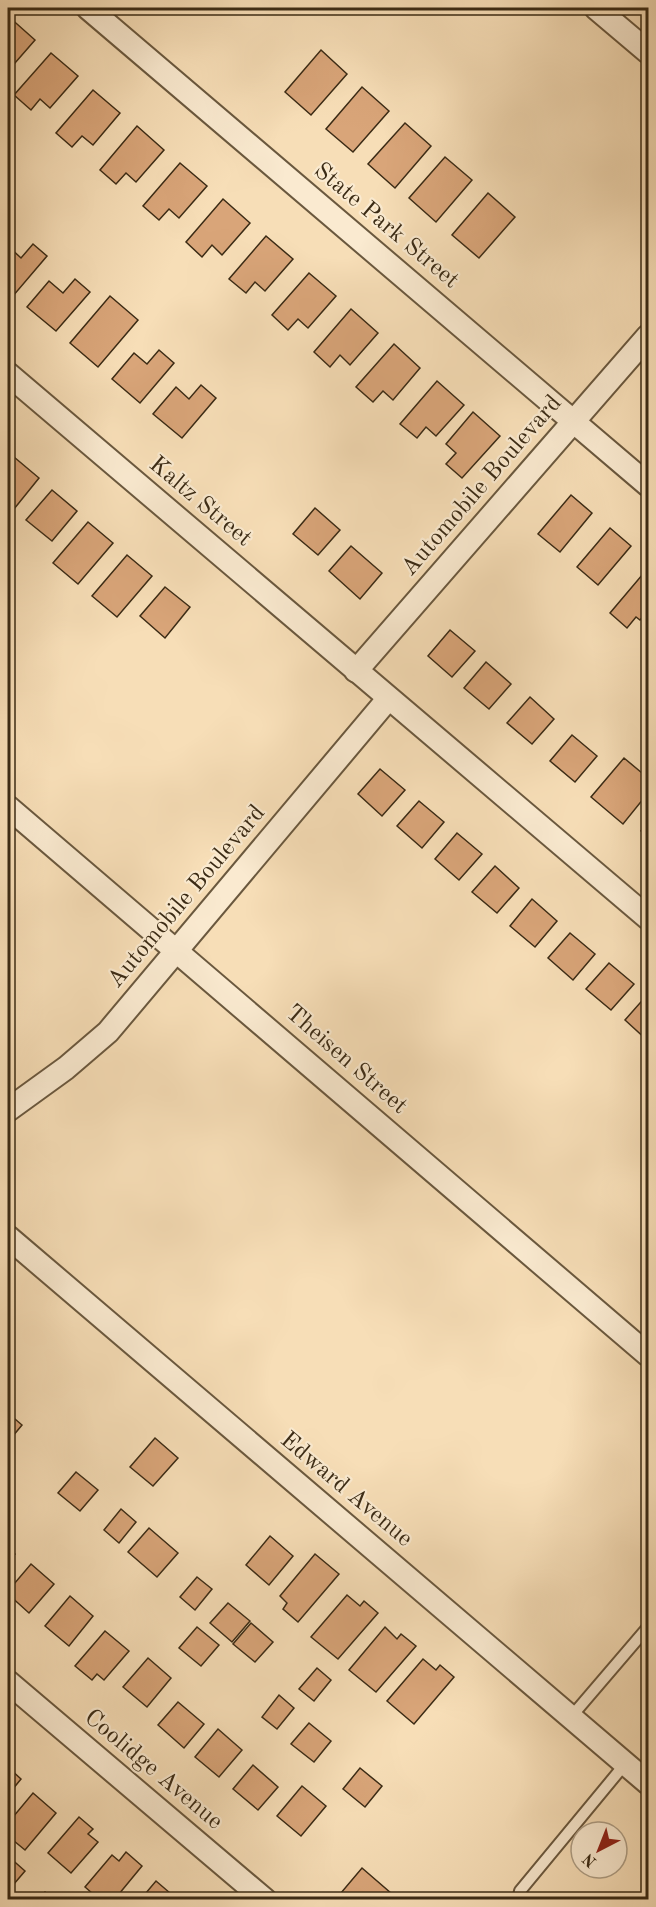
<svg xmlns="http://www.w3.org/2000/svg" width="656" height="1907" font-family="'Old Standard TT',serif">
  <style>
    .building { fill: #d9a579; stroke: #3b2b15; stroke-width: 1.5 }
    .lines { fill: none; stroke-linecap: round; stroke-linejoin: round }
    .lane-casing { stroke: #6a583e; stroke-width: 14 }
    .street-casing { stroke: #6a583e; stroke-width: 26 }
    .lane { stroke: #faead0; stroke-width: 10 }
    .street { stroke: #faead0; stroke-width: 22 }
    .labels { text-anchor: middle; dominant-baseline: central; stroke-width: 4.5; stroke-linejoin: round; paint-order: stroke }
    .street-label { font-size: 24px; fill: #3b2b15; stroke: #faead0 }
  </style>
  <rect width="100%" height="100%" fill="#f7deb7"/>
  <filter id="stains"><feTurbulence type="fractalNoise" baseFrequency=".00333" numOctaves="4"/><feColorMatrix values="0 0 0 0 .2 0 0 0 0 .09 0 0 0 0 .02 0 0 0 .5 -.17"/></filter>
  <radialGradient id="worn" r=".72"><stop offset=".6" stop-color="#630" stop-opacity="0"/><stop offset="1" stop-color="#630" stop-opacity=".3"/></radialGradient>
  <g class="building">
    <path d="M8 16 35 40 8 71Z"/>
    <path d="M321 50 347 74 311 115 285 92Z"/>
    <path d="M51 53 78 76 50 108 40 99 31 110 14 95Z"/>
    <path d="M362 87 389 111 353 152 326 129Z"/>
    <path d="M93 90 120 113 93 145 82 136 72 147 56 133Z"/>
    <path d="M405 123 431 146 395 188 368 164Z"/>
    <path d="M137 126 164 150 136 182 126 173 116 184 100 170Z"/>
    <path d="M445 157 472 180 436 222 409 198Z"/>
    <path d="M180 163 207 186 179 218 169 209 159 220 143 206Z"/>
    <path d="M488 193 515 217 479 258 452 235Z"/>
    <path d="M223 199 250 223 222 255 212 245 202 257 186 242Z"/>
    <path d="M266 236 293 259 265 291 255 282 246 293 229 279Z"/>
    <path d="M33 244 47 256 13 296 8 291V246L21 258Z"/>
    <path d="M309 273 336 296 308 328 298 319 288 330 272 315Z"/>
    <path d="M75 279 90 292 56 331 27 307 49 281 63 293Z"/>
    <path d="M110 296 138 320 98 367 70 343Z"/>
    <path d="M351 309 378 333 350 365 340 355 330 367 314 352Z"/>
    <path d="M394 344 420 368 393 400 383 391 373 402 356 387Z"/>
    <path d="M159 350 174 363 140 403 112 379 134 353 147 364Z"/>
    <path d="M437 381 464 405 436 436 426 427 417 438 400 424Z"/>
    <path d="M201 385 216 398 182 438 153 414 176 387 189 399Z"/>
    <path d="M473 412 500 436 462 478 446 464 456 453 446 444Z"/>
    <path d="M14 457 39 478 14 509 8 503V465Z"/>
    <path d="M52 490 77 511 52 541 26 520Z"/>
    <path d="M571 495 592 513 560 552 538 534Z"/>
    <path d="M315 508 340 530 318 555 293 534Z"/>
    <path d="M88 522 113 543 78 584 53 563Z"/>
    <path d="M610 528 631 546 598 585 577 567Z"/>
    <path d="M351 546 382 573 360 599 329 571Z"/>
    <path d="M127 555 152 576 117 617 92 596Z"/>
    <path d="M648 568V611L640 620 636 617 627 628 610 613Z"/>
    <path d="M165 587 190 607 165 638 140 616Z"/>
    <path d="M450 630 475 651 452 677 428 656Z"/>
    <path d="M486 662 511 684 489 709 464 688Z"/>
    <path d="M530 697 554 719 532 744 507 723Z"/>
    <path d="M572 735 597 756 575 782 550 761Z"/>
    <path d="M624 758 648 778V793L623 824 591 797Z"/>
    <path d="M380 769 405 790 382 816 358 794Z"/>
    <path d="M419 801 444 822 422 848 397 826Z"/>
    <path d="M648 822V837L641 831Z"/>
    <path d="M457 833 482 854 459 880 435 859Z"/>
    <path d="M495 866 519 888 497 913 472 892Z"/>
    <path d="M532 899 557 921 535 947 510 926Z"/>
    <path d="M570 933 595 954 573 980 548 958Z"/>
    <path d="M609 963 634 984 611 1010 586 989Z"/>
    <path d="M647 995 648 996V1041L625 1020Z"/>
    <path d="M8 1413 22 1425 8 1442Z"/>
    <path d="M155 1438 178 1458 153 1486 130 1467Z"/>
    <path d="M76 1472 98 1490 80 1511 58 1493Z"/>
    <path d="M121 1509 136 1522 119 1543 104 1530Z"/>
    <path d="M149 1528 178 1553 157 1577 128 1552Z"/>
    <path d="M270 1536 293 1556 269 1585 246 1565Z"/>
    <path d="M8 1548 15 1554 8 1562Z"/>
    <path d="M315 1554 339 1574 298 1622 283 1609 287 1603 280 1596Z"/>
    <path d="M31 1564 54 1584 29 1613 8 1594V1591Z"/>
    <path d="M197 1577 212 1589 195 1610 180 1597Z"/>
    <path d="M347 1595 360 1606 364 1601 378 1613 338 1659 311 1637Z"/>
    <path d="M70 1596 93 1616 69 1646 45 1626Z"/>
    <path d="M228 1603 250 1621 232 1642 210 1623Z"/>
    <path d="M251 1623 273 1642 255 1662 233 1644Z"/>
    <path d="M197 1627 219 1645 201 1666 179 1648Z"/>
    <path d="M385 1627 397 1639 401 1634 416 1646 376 1692 349 1670Z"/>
    <path d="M105 1631 129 1651 104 1680 97 1674 92 1680 75 1666Z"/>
    <path d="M148 1658 171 1678 147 1707 123 1687Z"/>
    <path d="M423 1659 436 1670 440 1665 454 1677 414 1724 387 1701Z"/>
    <path d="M317 1668 331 1680 314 1701 299 1689Z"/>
    <path d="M279 1695 294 1708 277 1729 262 1717Z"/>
    <path d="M178 1702 204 1724 184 1748 158 1725Z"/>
    <path d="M309 1723 331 1741 314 1762 291 1744Z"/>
    <path d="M218 1729 242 1750 219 1777 195 1757Z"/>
    <path d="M253 1765 278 1787 258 1810 233 1789Z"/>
    <path d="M8 1767 21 1779 8 1795Z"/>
    <path d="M360 1768 382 1786 365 1807 343 1789Z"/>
    <path d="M302 1786 326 1806 301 1836 277 1816Z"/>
    <path d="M33 1793 56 1813 25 1850 8 1836V1823Z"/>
    <path d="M79 1817 93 1829 88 1834 98 1842 71 1873 48 1853Z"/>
    <path d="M126 1852 142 1866 114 1900H100L85 1887 112 1855 119 1861Z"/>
    <path d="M8 1856 25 1871 8 1891Z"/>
    <path d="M362 1868 399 1900H335Z"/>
    <path d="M156 1881 170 1893 166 1898 167 1900H140Z"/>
    <path d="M45 1892 54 1900H39Z"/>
  </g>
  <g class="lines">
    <g class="lane-casing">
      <g id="lane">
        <path d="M571 1717 648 1627"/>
        <path d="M518 1900 520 1891 625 1764"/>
      </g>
    </g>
    <g class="street-casing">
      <g id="street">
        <path d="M88 8 648 485"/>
        <path d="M596 8 648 52"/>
        <path d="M8 374 648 918"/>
        <path d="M356 671 648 336"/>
        <path d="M8 807 648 1355"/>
        <path d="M8 1110 66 1068 108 1032 388 699"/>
        <path d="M8 1237 648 1783"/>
        <path d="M8 1682 265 1900"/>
      </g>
    </g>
    <use href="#lane" class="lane"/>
    <use href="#street" class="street"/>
  </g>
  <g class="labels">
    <g class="street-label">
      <text transform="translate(386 226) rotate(40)">State Park Street</text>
      <text transform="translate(482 486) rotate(-49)">Automobile Boulevard</text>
      <text transform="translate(200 502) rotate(40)">Kaltz Street</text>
      <text transform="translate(187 897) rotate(-50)">Automobile Boulevard</text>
      <text transform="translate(346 1060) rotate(41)">Theisen Street</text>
      <text transform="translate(346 1490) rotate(40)">Edward Avenue</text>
      <text transform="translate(153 1770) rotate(40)">Coolidge Avenue</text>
    </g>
  </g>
  <rect width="656" height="1907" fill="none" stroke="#f7deb7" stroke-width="30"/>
  <rect x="9" y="9" width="638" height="1889" fill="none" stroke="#3b2b15" stroke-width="3"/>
  <rect x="15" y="15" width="626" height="1877" fill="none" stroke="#3b2b15" stroke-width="1.5"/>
  <g transform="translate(599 1850) rotate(222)"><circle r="28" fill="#faead0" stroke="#ae9e85" stroke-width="1.5"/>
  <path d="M0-4.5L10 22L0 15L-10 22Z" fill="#8f2418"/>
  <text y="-9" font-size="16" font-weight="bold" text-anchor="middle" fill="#3b2b15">N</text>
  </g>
  <rect width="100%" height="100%" filter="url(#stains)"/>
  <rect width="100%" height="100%" fill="url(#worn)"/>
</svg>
